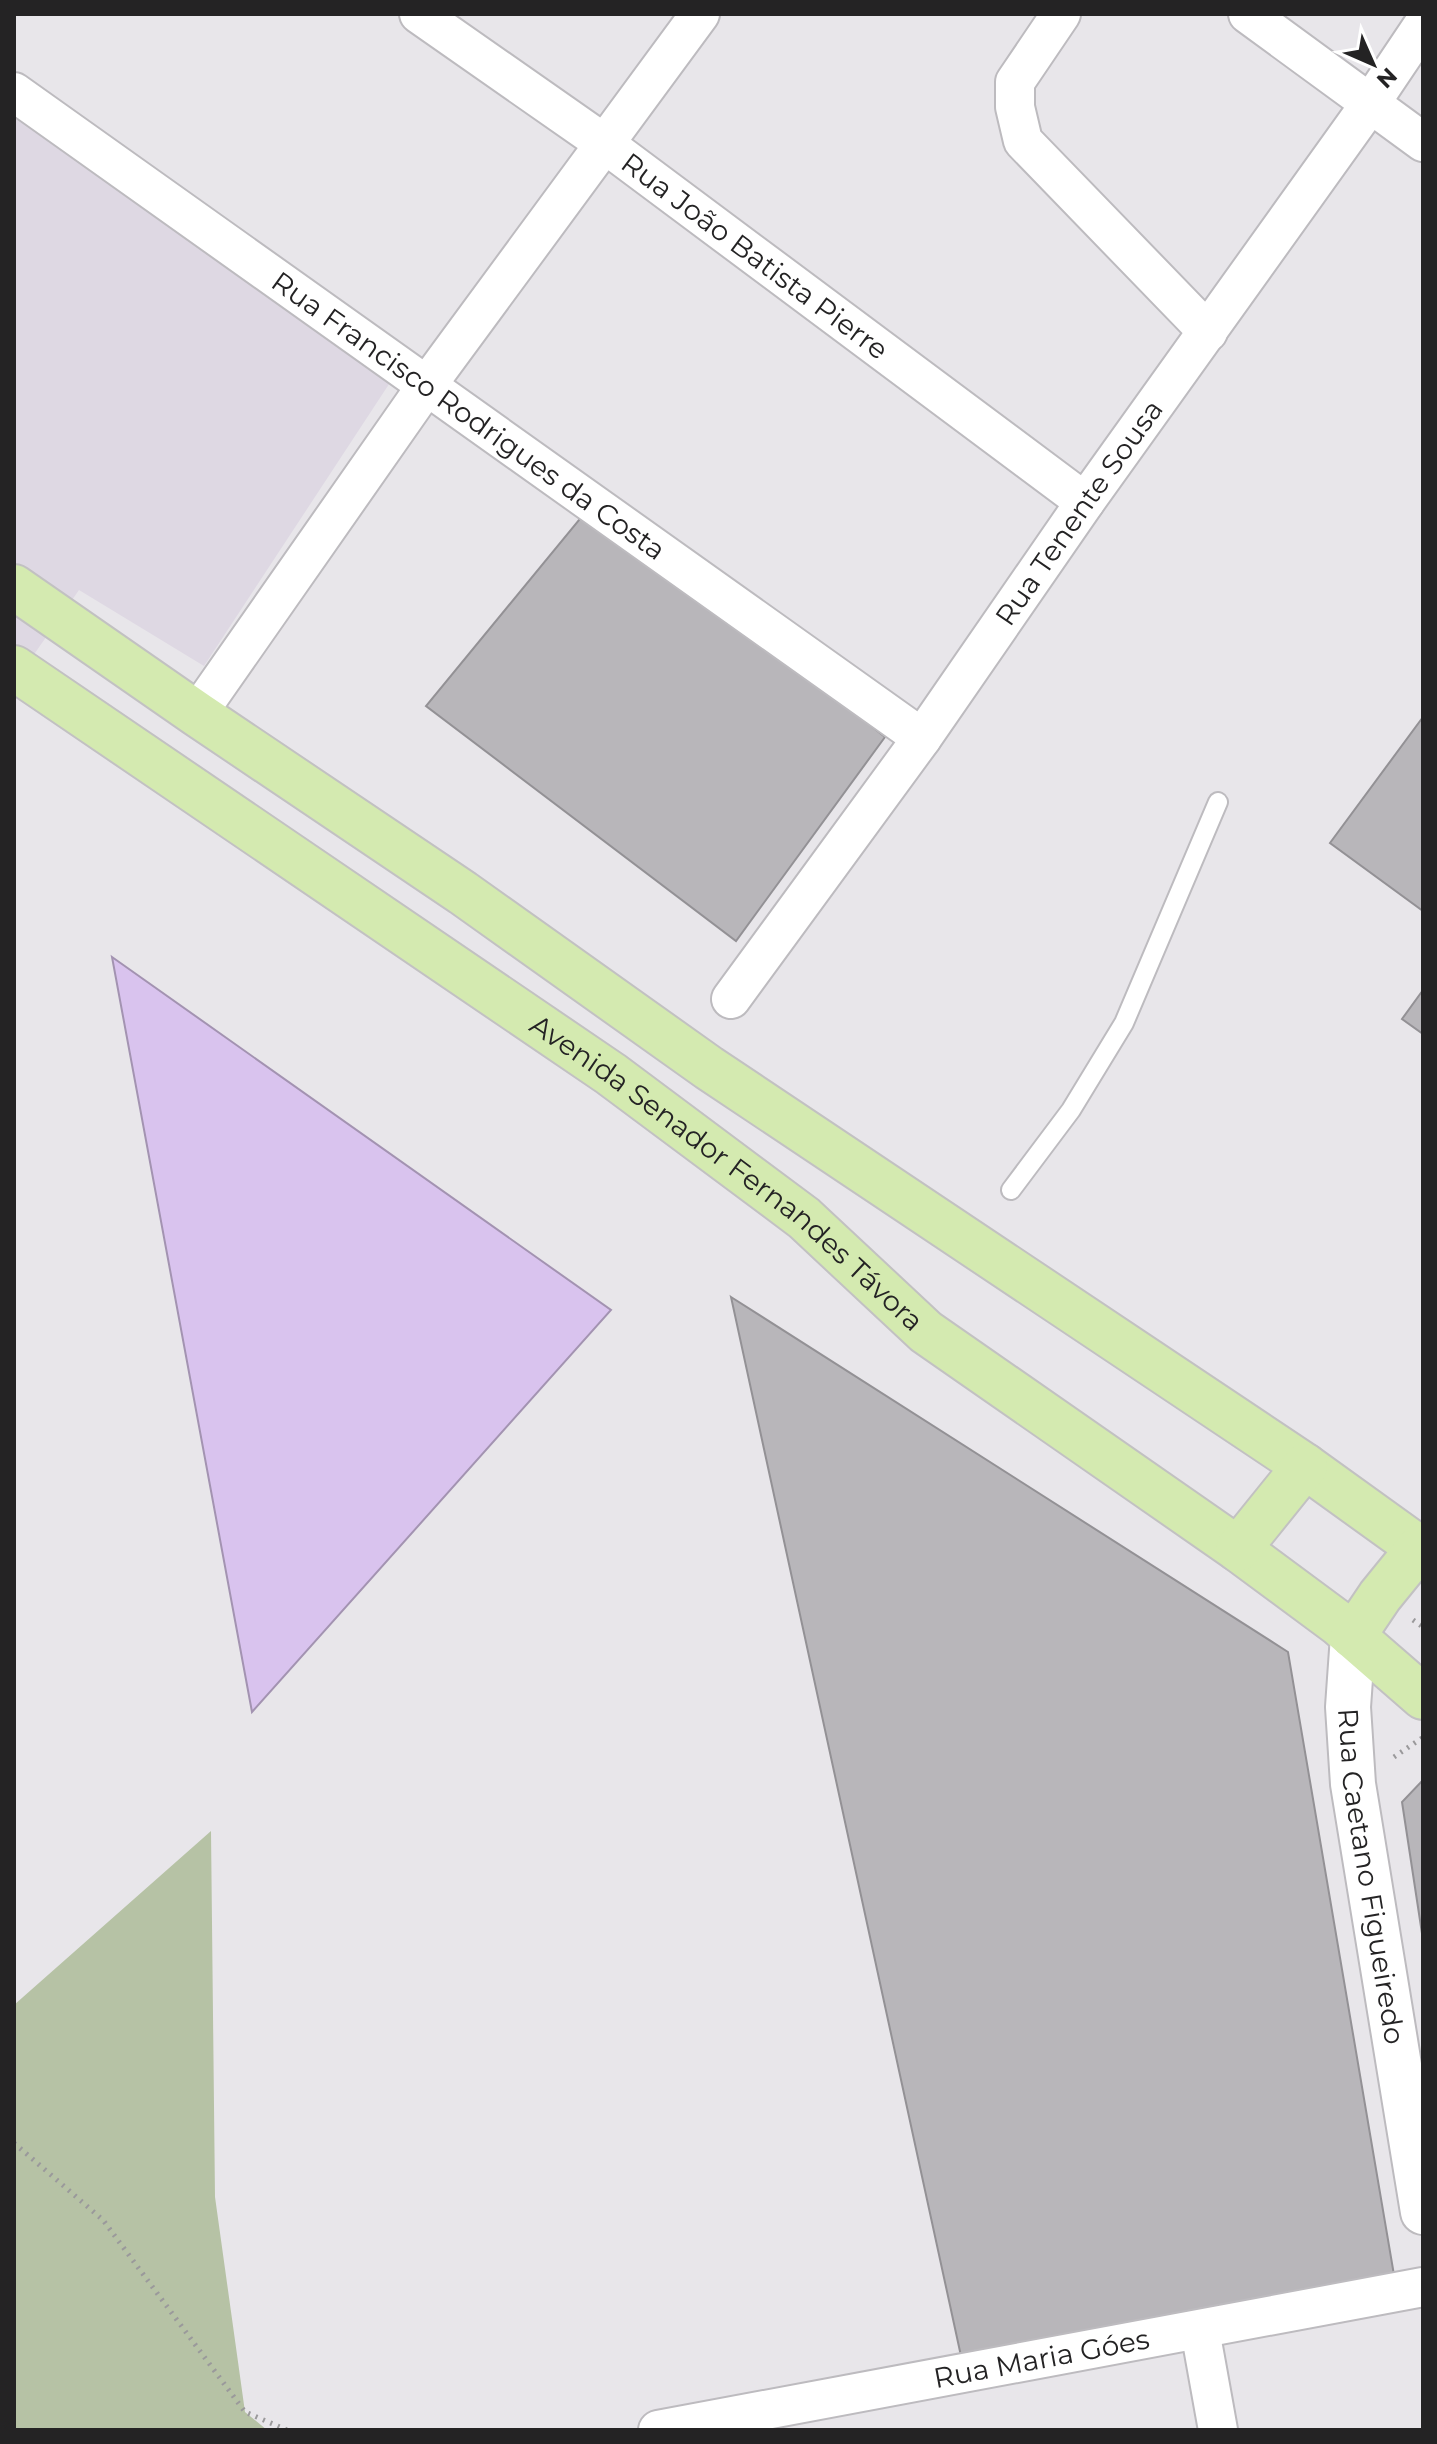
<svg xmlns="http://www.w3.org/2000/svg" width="1437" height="2444" font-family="Montserrat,sans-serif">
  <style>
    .built { fill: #ded8e3 }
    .green { fill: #b6c2a5 }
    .water { fill: #d9c3ee; stroke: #a393b1; stroke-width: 2 }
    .building { fill: #b8b6ba; stroke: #939195; stroke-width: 2 }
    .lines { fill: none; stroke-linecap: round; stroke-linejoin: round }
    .lane-casing { stroke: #bdbbbf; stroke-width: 22 }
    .street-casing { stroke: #bdbbbf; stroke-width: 42 }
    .secondary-casing { stroke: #bdbbbf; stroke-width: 48 }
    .primary-casing { stroke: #c2c1c2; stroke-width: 48 }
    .path { stroke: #9a999b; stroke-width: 5; stroke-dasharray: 2 6; stroke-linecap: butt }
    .lane { stroke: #fff; stroke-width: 18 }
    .street { stroke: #fff; stroke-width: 38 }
    .secondary { stroke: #fff; stroke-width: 44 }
    .primary { stroke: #d4eab0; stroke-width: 44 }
    .labels { text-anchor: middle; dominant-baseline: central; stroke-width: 8; stroke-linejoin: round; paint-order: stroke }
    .street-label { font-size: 28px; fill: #242324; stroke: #fff }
  </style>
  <rect width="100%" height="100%" fill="#e8e6ea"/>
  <path class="built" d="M14 105 395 375 204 666 79 590 14 683Z"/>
  <path class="green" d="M211 1831 215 2197 245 2412 267 2430H14V2005Z"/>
  <path class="water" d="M112 957 611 1310 252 1712Z"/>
  <g class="building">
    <path d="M593 503 885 737 736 941 426 706Z"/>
    <path d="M1423 717V911L1330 843Z"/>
    <path d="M1423 990V1034L1402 1019Z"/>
    <path d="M731 1297 1288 1652 1394 2275 961 2356Z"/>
    <path d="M1423 1780V1940L1402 1802Z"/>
  </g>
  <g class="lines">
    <g class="lane-casing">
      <path id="lane" d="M1011 1190 1071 1110 1124 1023 1218 802"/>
    </g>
    <g class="street-casing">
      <g id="street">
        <path id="s1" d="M419 14 605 144 1085 502"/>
        <path d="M1061 14 1015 82V107L1023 141 1208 332"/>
        <path d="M1248 14 1423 142"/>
        <path id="s2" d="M14 92 922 738"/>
        <path d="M197 714 427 385 700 14"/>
        <path id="s3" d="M731 999 922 738 1085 502 1370 104 1423 25"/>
        <path d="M1200 2330 1218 2430"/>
        <path id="s4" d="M658 2430 1423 2287"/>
      </g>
    </g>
    <g class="secondary-casing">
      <g id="secondary">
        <path id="s5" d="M1353 1636 1348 1707 1353 1784 1423 2212"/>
      </g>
    </g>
    <g class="primary-casing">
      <g id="primary">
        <path d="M14 587 197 714 463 893 709 1068 1305 1466 1423 1551"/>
        <path id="s6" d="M14 668 611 1074 804 1218 926 1332 1238 1549 1338 1623 1423 1697"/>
        <path d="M1238 1549 1305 1466"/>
        <path d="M1353 1636 1380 1596 1419 1548"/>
      </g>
    </g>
    <g class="path">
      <path d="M1413 1620 1423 1627"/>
      <path d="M1394 1757 1422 1738"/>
      <path d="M14 2143 103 2220 245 2412 287 2430"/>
    </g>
    <use href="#lane" class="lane"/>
    <use href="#street" class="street"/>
    <use href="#secondary" class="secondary"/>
    <use href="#primary" class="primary"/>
  </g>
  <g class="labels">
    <g class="street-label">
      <text stroke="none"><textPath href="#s1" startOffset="414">Rua João Batista Pierre</textPath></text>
      <text stroke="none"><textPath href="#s2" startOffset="558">Rua Francisco Rodrigues da Costa</textPath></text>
      <text stroke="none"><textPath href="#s3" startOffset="598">Rua Tenente Sousa</textPath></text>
      <text stroke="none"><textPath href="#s6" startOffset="874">Avenida Senador Fernandes Távora</textPath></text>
      <text stroke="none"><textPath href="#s5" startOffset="242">Rua Caetano Figueiredo</textPath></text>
      <text stroke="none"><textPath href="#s4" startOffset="390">Rua Maria Góes</textPath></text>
    </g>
  </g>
  <rect width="1437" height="2444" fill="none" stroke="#242324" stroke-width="32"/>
  <g transform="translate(1373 64) rotate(135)" stroke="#ffffff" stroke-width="6" paint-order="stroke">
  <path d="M0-6L14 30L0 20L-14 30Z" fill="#242324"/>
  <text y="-12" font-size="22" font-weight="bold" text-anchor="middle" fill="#242324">N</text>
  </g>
</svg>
